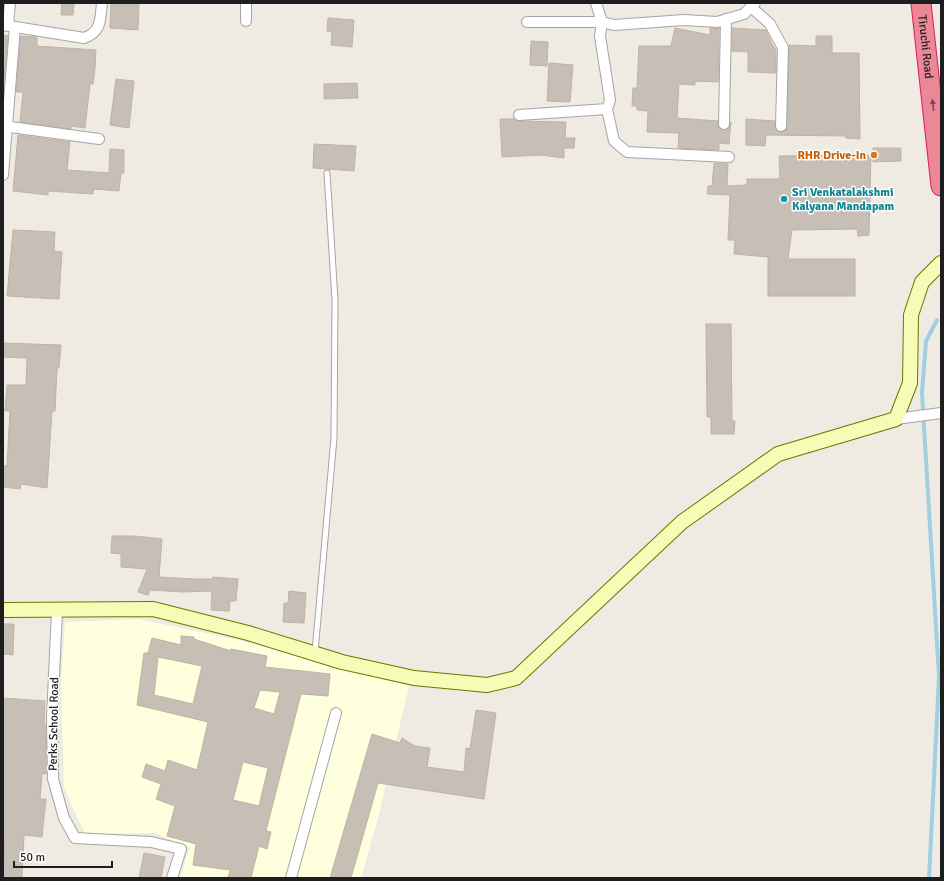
<svg xmlns="http://www.w3.org/2000/svg" width="944" height="881" font-family="Signika,sans-serif">
  <style>
    .education { fill: #feffdc }
    .lines { fill: none; stroke-linecap: round; stroke-linejoin: round }
    .stream { stroke: #a2cfdf; stroke-width: 4 }
    .building { fill: #c7beb6; stroke: #c1b2a5; fill-rule: evenodd }
    .lane-casing { stroke: #a5a5a5; stroke-width: 7 }
    .street-casing { stroke: #a5a5a5; stroke-width: 12 }
    .secondary-casing { stroke: #687801; stroke-width: 16 }
    .highway-casing { stroke: #e01d5a; stroke-width: 21 }
    .lane { stroke: #fff; stroke-width: 5 }
    .street { stroke: #fff; stroke-width: 10 }
    .secondary { stroke: #f6fcb5; stroke-width: 14 }
    .highway { stroke: #ea8897; stroke-width: 19 }
    .oneway { fill: #7a4e54 }
    .food-dot { fill: #e8710a; stroke: #fff; stroke-width: 1.5 }
    .culture-dot { fill: #0f9aa8; stroke: #fff; stroke-width: 1.5 }
    .labels { text-anchor: middle; dominant-baseline: central; stroke-width: 3; stroke-linejoin: round; paint-order: stroke }
    .street-label { font-size: 12px; fill: #1e1e1e; stroke: #fff }
    .food-label { font-size: 12px; font-weight: bold; fill: #c56008; stroke: #fff; text-anchor: end }
    .culture-label { font-size: 12px; font-weight: bold; fill: #0d838f; stroke: #fff; text-anchor: start }
  </style>
  <rect width="100%" height="100%" fill="#efebe3"/>
  <path class="education" d="M138 619 239 640 409 686 377 822 361 878H180L190 847 154 833 85 834 64 788 61 682 65 622Z"/>
  <g class="lines">
    <path class="stream" d="M929 878 939 677 922 393 926 341 937 320"/>
  </g>
  <g class="building">
    <path d="M62 3H74L73 15H61Z"/>
    <path d="M111 3H139L138 30 110 28Z"/>
    <path d="M328 18 354 20 352 47 331 45 332 32 327 31Z"/>
    <path d="M675 28 710 35V28H719L718 82 695 81V85L679 84 677 118 718 121 719 127 723 130 729 128 731 122 729 144 719 143V150L678 148 679 133 647 132 648 111 637 110V106H632L633 88H637L639 46H671Z"/>
    <path d="M732 28 766 30 772 44 776 50V73L748 72V52L732 51Z"/>
    <path d="M3 35 8 36 3 90Z"/>
    <path d="M21 36 37 37V46L96 50 95 68 93 84H90L85 128 71 126V129L20 122 23 92H16Z"/>
    <path d="M816 36H832V53H859L860 139 846 138V136L766 135 765 146 746 145V119L775 121V129L777 131 781 132 786 130 789 45 816 46Z"/>
    <path d="M531 41 548 42 547 66 530 65Z"/>
    <path d="M549 63 573 65 570 102 547 101Z"/>
    <path d="M116 79 134 81 129 128 110 125Z"/>
    <path d="M357 83 358 98 324 99V84Z"/>
    <path d="M500 119H514L519 121 566 122 565 138H575L574 148H564V158L540 155 502 157Z"/>
    <path d="M18 135 70 142 67 170 109 173 110 149 124 150V173H121L119 191 94 189 93 194 48 191V195L13 191Z"/>
    <path d="M314 144 356 146 354 171 313 168Z"/>
    <path d="M873 148H901V161L873 162Z"/>
    <path d="M871 155 869 235 858 236 857 229 792 230 788 259H855V296H768V257L734 254 735 240H728L730 195 707 194 708 186H712L714 163 728 164 727 186 747 185V179H780L779 156Z"/>
    <path d="M13 230 55 232 54 251 62 252 59 299 7 296Z"/>
    <path d="M706 324H731L732 421H735L734 434H711V417H707Z"/>
    <path d="M3 343 61 345 59 368H57L55 411H52L47 488 21 484 20 489 3 487V465L7 466 10 411H5L7 385H26L27 358 3 357Z"/>
    <path d="M112 536H135L162 539 159 577 194 579H212L213 577 238 579 236 601H230L229 611 211 610 212 591 183 592 150 590 148 595 138 592 147 569 121 567V554L111 553Z"/>
    <path d="M289 591 306 593 304 623 283 622 284 603H288Z"/>
    <path d="M3 624H14L13 655 3 654Z"/>
    <path d="M181 636 194 637V639L231 651V649L267 656 265 667 330 674 328 696 301 694 266 831 271 832 267 849 259 846 251 878H228L230 870 193 865 196 844 167 836 175 806 156 799 161 784 142 777 146 764 165 771 168 760 197 770 208 722 137 705 144 653H148L152 638 181 645ZM158 657 202 666 193 704 154 695ZM260 690 280 692 274 714 254 708ZM243 762 268 768 259 806 233 800Z"/>
    <path d="M3 698 45 701 44 725H46V774H42L40 799H46L42 837 24 835 22 878H3L5 829H3Z"/>
    <path d="M476 710 496 713 484 799 378 783 351 878H330L372 734 400 743 402 738 415 746 430 748 427 767 464 772 466 748 470 749Z"/>
    <path d="M144 853 165 857 161 878H139Z"/>
  </g>
  <g class="lines">
    <g class="lane-casing">
      <path id="lane" d="M315 652 334 438 335 300 327 173"/>
    </g>
    <g class="street-casing">
      <g id="street">
        <path d="M596 3 602 22 614 25 684 20 717 22 744 14 755 3"/>
        <path d="M751 7 770 24 783 48 781 126"/>
        <path d="M246 21V3"/>
        <path d="M3 25 84 38C102 32 100 19 102 3"/>
        <path d="M8 25 10 3"/>
        <path d="M607 109 614 141 627 152 729 157"/>
        <path d="M519 115 607 109 610 100 600 36 602 22H527"/>
        <path d="M724 124 726 19"/>
        <path d="M3 126 99 139"/>
        <path d="M3 175 15 27"/>
        <path d="M896 419 941 413"/>
        <path d="M57 611 52 718 53 779 64 818 75 838 151 842 181 849 172 878"/>
        <path d="M291 878 336 713"/>
      </g>
    </g>
    <g class="secondary-casing">
      <path id="secondary" d="M3 610 153 609 248 633 342 662 414 678 487 685 516 678 682 522 778 454 896 419 910 383 911 315 922 282 941 263"/>
    </g>
    <g class="highway-casing">
      <g id="highway">
        <path id="s1" d="M921 3 941 186"/>
      </g>
    </g>
    <use href="#lane" class="lane"/>
    <use href="#street" class="street"/>
    <use href="#secondary" class="secondary"/>
    <use href="#highway" class="highway"/>
  </g>
  <defs><path id="oneway-solid" d="M-6-.8H1V-3.2L6.5 0L1 3.2V.8H-6Z"/></defs>
  <use class="oneway" href="#oneway-solid" transform="translate(933 105) rotate(-96)"/>
  <circle class="food-dot" cx="874" cy="155" r="4"/>
  <circle class="culture-dot" cx="784" cy="199" r="4"/>
  <g class="labels">
    <g class="street-label">
      <text stroke="none"><textPath href="#s1" startOffset="44">Tiruchi Road</textPath></text>
      <text transform="translate(54 724) rotate(-89)">Perks School Road</text>
    </g>
    <g class="food-label">
      <text x="866" y="155">RHR Drive-In</text>
    </g>
    <g class="culture-label">
      <text x="792" y="192">Sri Venkatalakshmi<tspan x="792" dy="14">Kalyana Mandapam</tspan></text>
    </g>
  </g>
  <rect width="944" height="881" fill="none" stroke="#1e1e1e" stroke-width="8"/>
  <path d="M14 861v6h98v-6" fill="none" stroke="#1e1e1e" stroke-width="2"/>
  <text x="20" y="861" font-size="12" fill="#1e1e1e" stroke="#ffffff" stroke-width="3" paint-order="stroke">50 m</text>
</svg>
